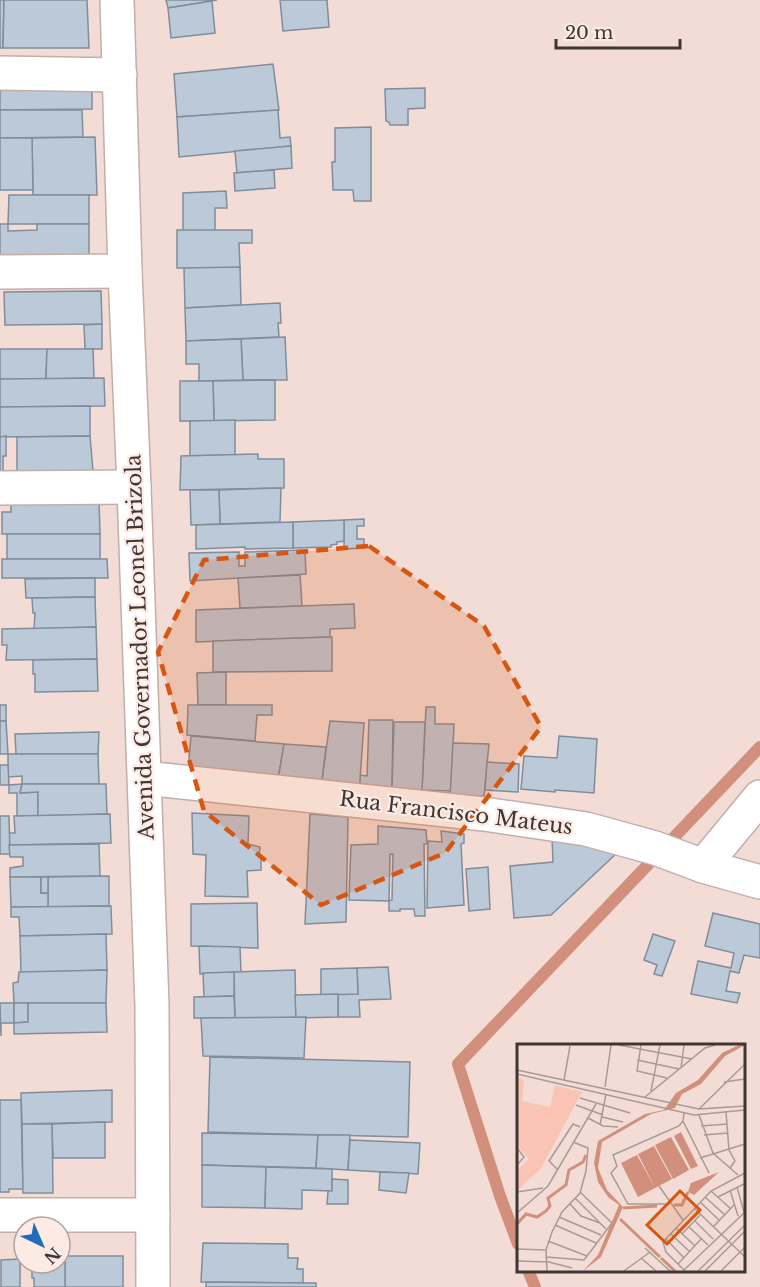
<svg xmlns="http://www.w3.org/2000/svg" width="760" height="1287" font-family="'Libre Baskerville',serif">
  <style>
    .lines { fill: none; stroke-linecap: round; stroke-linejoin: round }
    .stream { stroke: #d2907c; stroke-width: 12 }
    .building { fill: #bcc9d9; stroke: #808d9b; stroke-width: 1.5; fill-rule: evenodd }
    .street-casing { stroke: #c4aea8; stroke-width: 36 }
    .secondary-casing { stroke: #c4aea8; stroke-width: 36 }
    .street { stroke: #fff; stroke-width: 33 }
    .secondary { stroke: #fff; stroke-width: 33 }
    .marked { fill: #d75610; fill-opacity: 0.2; stroke: #d75610; stroke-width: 4.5; stroke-dasharray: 12 8; stroke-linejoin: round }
    .labels { text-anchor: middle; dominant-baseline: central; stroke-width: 4.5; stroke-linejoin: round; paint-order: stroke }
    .street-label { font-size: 21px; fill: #3e3633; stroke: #fceae5 }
    .inset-river { fill: none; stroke: #d2907c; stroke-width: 3 }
    .inset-road { fill: none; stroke: #aa9a94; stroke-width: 1.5 }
    .view { fill: #d75610; fill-opacity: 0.15; stroke: #d75610; stroke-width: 3 }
    .inset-edge { fill: none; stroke: #3e3633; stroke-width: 3 }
  </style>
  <rect width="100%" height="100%" fill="#f2dcd5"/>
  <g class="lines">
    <g class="stream">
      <path d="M518 1244 500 1196 458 1064 760 747"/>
      <path d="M528 1270 535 1287"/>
    </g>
  </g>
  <g class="building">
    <path d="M0 0H4L3 48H0Z"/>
    <path d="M4 0H87L89 48H3Z"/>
    <path d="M166 0H217L168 8Z"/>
    <path d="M280 0H327L329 27 283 31Z"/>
    <path d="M212 1 215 33 171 38 168 8Z"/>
    <path d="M273 64 279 110 177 117 174 74Z"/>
    <path d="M92 77V109L0 110V78Z"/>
    <path d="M425 88V108L408 109V125H390L389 122 386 121 385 89Z"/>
    <path d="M0 110H82L83 137 0 138Z"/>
    <path d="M278 110 280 138 290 137 291 146 179 157 177 117Z"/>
    <path d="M371 127V201H354L353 190H333L332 162H335V128Z"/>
    <path d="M95 137 97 195H33L32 138Z"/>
    <path d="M0 138H32L33 190H0Z"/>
    <path d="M291 146 292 168 237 173 235 151Z"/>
    <path d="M274 170 275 188 235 191 234 173Z"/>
    <path d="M226 191 227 208H215V231H183V193Z"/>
    <path d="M9 195H89V224H8Z"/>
    <path d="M0 224H8V231L37 230V224H89V259L0 263Z"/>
    <path d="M177 230H252V243H239L240 268H177Z"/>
    <path d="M240 267 241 305 185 308 184 268Z"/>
    <path d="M101 291 102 324 5 325 4 292Z"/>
    <path d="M280 303 281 323H278L279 337 186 341 185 308Z"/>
    <path d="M102 324V349H85L84 325Z"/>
    <path d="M285 337 287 380H243L241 339Z"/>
    <path d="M241 339 243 380 199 381V364H186V341Z"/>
    <path d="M0 349H47L46 379H0Z"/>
    <path d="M47 349H93L94 378 46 379Z"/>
    <path d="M104 378 105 406 0 407V379Z"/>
    <path d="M275 380V420L214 421 213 381Z"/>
    <path d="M180 381H213L214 421H180Z"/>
    <path d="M90 406V436L0 437V407Z"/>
    <path d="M235 420V455L190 456V421Z"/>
    <path d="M6 436V456H3V473H0V437Z"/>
    <path d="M90 436 93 471H17V437Z"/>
    <path d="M258 454V459H284V488L180 490 181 456Z"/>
    <path d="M281 488 280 522 220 524 219 490Z"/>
    <path d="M190 490H219L220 524 191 525Z"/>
    <path d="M99 499 100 534H2V512H11V502Z"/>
    <path d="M364 519V526H357V539H364V548L344 549V520Z"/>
    <path d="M344 520V541L337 542V544L331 545V547L293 548V522Z"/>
    <path d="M293 522V548L245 549V547L196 549V525Z"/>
    <rect x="7" y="534" width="93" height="25"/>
    <path d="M305 550 306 574 190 581 189 553 239 552V566H245V552Z"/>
    <path d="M2 559H107L108 578H2Z"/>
    <path d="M300 575 302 606 240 608 238 578Z"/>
    <path d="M95 578V597L26 598 25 579Z"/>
    <path d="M95 597 96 627 34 629 35 613H33L32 598Z"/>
    <path d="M354 604 355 628 330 629V637L196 642V610Z"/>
    <path d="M96 627 97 659 6 660 7 645H2V629Z"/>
    <path d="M330 637H332V671L213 672V641Z"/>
    <path d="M97 659 98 691 35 692V674H33V660Z"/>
    <path d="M226 672V705H198L197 673Z"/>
    <rect x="0" y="705" width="6" height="16"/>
    <path d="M188 705H272V715H257L255 741 187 735Z"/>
    <path d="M426 707H435V724H454L451 791 422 790Z"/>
    <path d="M369 720H393L392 788 359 794 360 775 367 776Z"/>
    <path d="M0 721H6L8 754H0Z"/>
    <path d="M330 721 364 723 359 794 321 788Z"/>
    <path d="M394 722H425L422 790 392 788Z"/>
    <path d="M99 732 98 754H16L15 734Z"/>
    <path d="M191 736 284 744 278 780 188 771Z"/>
    <path d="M559 736 597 739 594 793 555 790V792L521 789 524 756 557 758Z"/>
    <path d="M453 743 489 744 484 796 450 797Z"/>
    <path d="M284 744 326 747 321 788 278 780Z"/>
    <path d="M8 754H98L99 784H22V776L8 777Z"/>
    <path d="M487 762 519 764 518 792 485 790Z"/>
    <path d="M0 765H8L9 785H0Z"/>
    <path d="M22 784 20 793 38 792V816H17V793H9V785Z"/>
    <path d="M22 784H106L107 814 38 816V792L20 793Z"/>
    <path d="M192 813 249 816 248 844 260 847 259 857H261V870L247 871 248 897 205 896 206 855 193 854Z"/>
    <path d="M110 814 111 843 9 845V833H15L14 816Z"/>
    <path d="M310 814 348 817 346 922 305 924Z"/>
    <path d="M0 816H9L10 854H0Z"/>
    <path d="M378 826 426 830 427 844H424L425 916H415L414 909H400V911H389V901L349 900 351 845 378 844ZM390 854H393L392 900 389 901Z"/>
    <path d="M441 831 464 834V843L461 844 464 905 427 908 428 841 442 842Z"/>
    <path d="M552 836 619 851 551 915 514 918 510 866 553 862Z"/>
    <path d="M99 844 100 876 10 877V868L23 866V857H10L9 845Z"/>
    <path d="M488 867 490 909 469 911 466 869Z"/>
    <path d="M109 876V906L48 907V877Z"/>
    <path d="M10 877H41V893H48V907H11Z"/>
    <rect x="41" y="877" width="7" height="16"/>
    <path d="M257 903 258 948 191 946V904Z"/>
    <path d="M111 906 112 934 20 936 19 917H11V907Z"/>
    <path d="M713 913 760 924V958L744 955 739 973 730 971 726 991 740 993 737 1003 691 994 698 961 731 968 734 953 705 946Z"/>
    <path d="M106 934 107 970 21 973 20 936Z"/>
    <path d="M653 934 675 941 662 976 654 974 657 965 644 960Z"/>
    <path d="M199 946 240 947 241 972 200 974Z"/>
    <path d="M388 967 391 999 359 1000 360 1017H338V994H358L357 968Z"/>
    <path d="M357 968 358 994 321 995V969Z"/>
    <path d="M107 970 106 1003H14L13 983 18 982 19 972Z"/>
    <path d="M295 970 296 1018H235L234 972Z"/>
    <path d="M234 972V996L204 997 203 973Z"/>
    <path d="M338 994V1017L296 1018 295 995Z"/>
    <path d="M234 996 235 1018H194V997Z"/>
    <path d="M0 1003H14V1023H1V1036Z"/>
    <path d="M14 1003H28V1022L14 1023Z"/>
    <path d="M28 1003H106L107 1032 14 1034V1023L28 1022Z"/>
    <path d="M306 1017 304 1058 203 1056 201 1018Z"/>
    <path d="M210 1057 410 1062 408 1137 208 1132Z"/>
    <path d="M112 1090V1122L22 1124 21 1093Z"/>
    <path d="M0 1100H21L23 1189H9V1192H0Z"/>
    <path d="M105 1122V1158H53L52 1124Z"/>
    <path d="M22 1124H52L53 1193H23Z"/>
    <path d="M202 1133 318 1135 316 1168 202 1165Z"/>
    <path d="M318 1135H350L348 1170 316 1168Z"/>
    <path d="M350 1140 420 1143 418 1174 348 1170Z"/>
    <path d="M202 1165 266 1167 265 1208 202 1207Z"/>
    <path d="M266 1167 332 1169V1191L302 1190V1209L265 1208Z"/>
    <path d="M380 1172 409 1173 406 1193 379 1190Z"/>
    <path d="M332 1179 348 1180V1204H327L328 1191H332Z"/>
    <path d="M203 1243 288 1244V1258H298L297 1269H303V1283L201 1282Z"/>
    <rect x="65" y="1256" width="58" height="31"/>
    <path d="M20 1259V1287H1V1260Z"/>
    <path d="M60 1260H65V1287H34V1278H32V1263H60Z"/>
    <path d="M206 1282 316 1283V1287H206Z"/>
  </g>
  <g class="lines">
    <g class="street-casing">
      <g id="street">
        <path d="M0 73 120 75"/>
        <path d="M0 272 125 271"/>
        <path d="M0 488 134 487"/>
        <path d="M145 778 484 814 586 829 655 848 703 866 760 882"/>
        <path d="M703 866 760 797"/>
        <path d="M0 1215H153"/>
      </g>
    </g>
    <g class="secondary-casing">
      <path id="secondary" d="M117 0 125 271 134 487 152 1006 153 1287"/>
    </g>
    <use href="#street" class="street"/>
    <use href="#secondary" class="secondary"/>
  </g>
  <path class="marked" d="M369 546 484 626 541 727 445 853 321 905 204 811 158 652 204 560Z"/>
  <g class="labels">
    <g class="street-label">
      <text transform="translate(140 647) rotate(-92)">Avenida Governador Leonel Brizola</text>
      <text transform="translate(456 813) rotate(7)">Rua Francisco Mateus</text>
    </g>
  </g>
  <g transform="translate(517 1044)">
    <rect width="228" height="228" fill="#f2dcd5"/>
    <path d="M0 33 7 36 5 57 33 63 38 41 65 48 24 124 0 147V126L12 115 0 101Z" fill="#fac4b5"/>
    <path d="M222 1H228L208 12 184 40 165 50 158 64 134 70 85 98 81 124 90 146 106 163 84 213 66 227 81 211 102 161 91 153 81 138 77 119 81 97 128 70 147 66 159 49 181 36 205 9ZM164 88 181 122 174 125 157 92ZM154 93 172 126 156 135 138 101ZM137 102 155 135 138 144 121 110ZM120 111 138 144 121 153 104 119ZM202 128 177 151 171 148 174 139Z" fill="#d2907c"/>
    <path class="inset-river" d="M157 161H165L171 148M106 164 140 162M103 175 143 213M0 180 9 170 20 173 29 167 33 162 31 154 49 141 52 126 66 118 69 111M144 214 158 227"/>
    <path class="inset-road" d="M102 1 175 15M124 1 120 27 150 34M120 16 162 25M164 24 167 1M0 26 182 65 228 62M0 30 177 71 228 66M47 36 53 2M207 38 228 35M88 43 94 1M134 47 143 1M128 53 188 4 198 1M63 54 113 69M59 61 86 71M182 65 228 20M209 68 212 106 218 117 213 124M167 69 166 77 192 129M182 71 196 109 221 131M85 73 106 78M71 74 86 82 101 83M83 81 89 50M184 82 210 80M187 91 211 89M0 104 7 113 0 121M183 114 228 100M41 126 32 117 56 80 63 83M142 142 166 176M220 143 227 168M213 146 221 172M194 147 214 165M0 148 26 144M188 153 208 171M201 153 227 140M58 154 89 185M183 158 202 176M53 160 64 172 83 179M153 160H111L94 129 100 122 96 111 162 82 166 77M177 164 228 213M0 169 31 142 79 60M42 173 84 191M178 177 196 195M38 181 79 199M172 183 191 201M196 183 217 161M159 184 178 202M154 190 173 208M165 190 183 171M149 195 167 214M31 197 70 212M128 204 153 227M0 205 29 206M29 213 67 216 95 179 63 148M124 214 139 227M0 217 32 218 55 224M161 220 185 194M167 226 228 168M30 227 29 206 35 188 45 168 63 149 69 127 71 104 56 98M107 227 133 208M168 227 149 208 146 198 194 147 228 129M181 227 228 181M188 227 228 187M204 227 228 203"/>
    <path class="view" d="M163 147 183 166 150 200 130 181Z"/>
    <rect width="228" height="228" class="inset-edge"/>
  </g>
  <g transform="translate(42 1245) rotate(136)"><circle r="28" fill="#fceae5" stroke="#b0a29e" stroke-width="1.5"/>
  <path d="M0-4.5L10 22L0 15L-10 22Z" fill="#1f6cbb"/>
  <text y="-9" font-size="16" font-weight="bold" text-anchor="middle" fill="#3e3633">N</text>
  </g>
  <path d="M556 39v9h124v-9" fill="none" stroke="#3e3633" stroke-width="3"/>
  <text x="565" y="39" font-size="18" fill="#3e3633" stroke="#fceae5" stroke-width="4.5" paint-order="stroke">20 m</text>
</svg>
